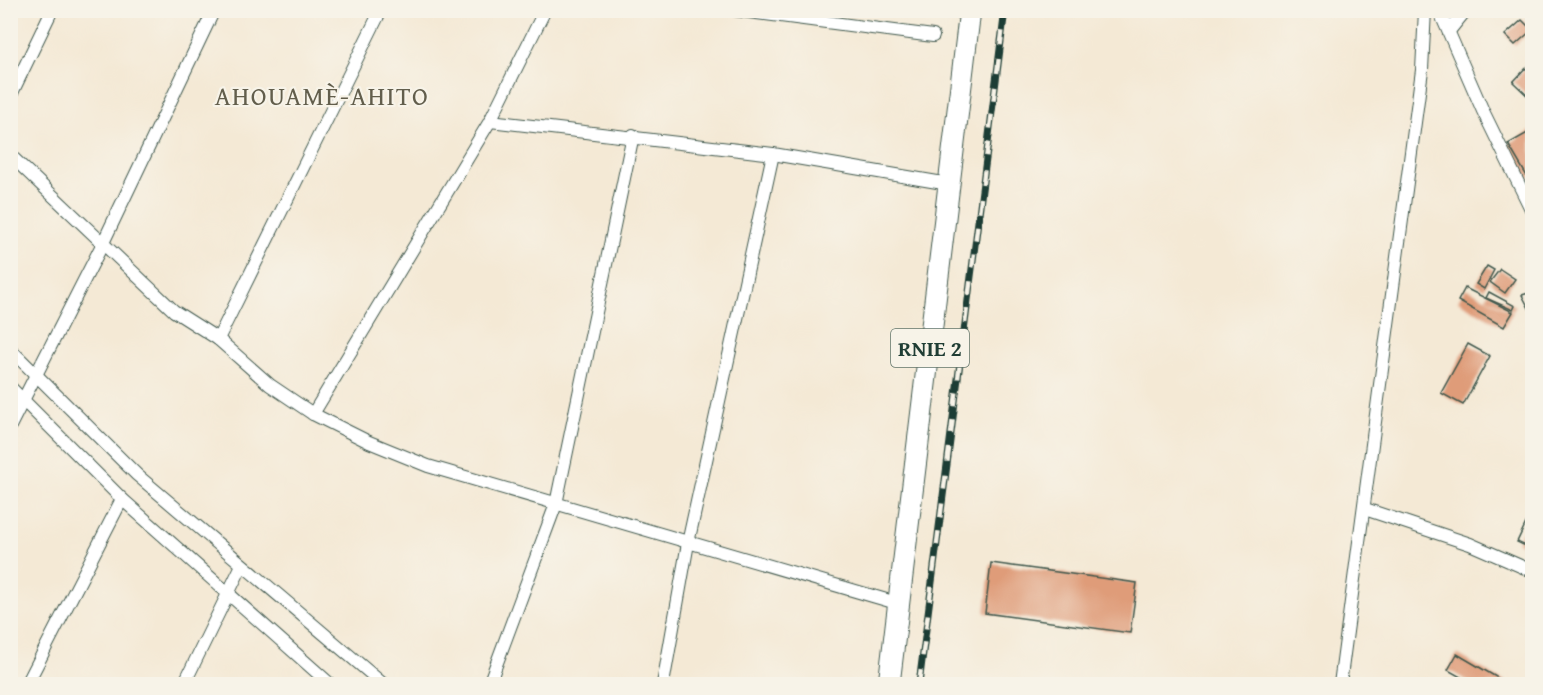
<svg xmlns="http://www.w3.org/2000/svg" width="1543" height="695" font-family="'Gentium Book Plus',serif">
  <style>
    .building { fill: #df9c79 }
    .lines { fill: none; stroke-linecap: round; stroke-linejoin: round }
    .minor-casing { stroke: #3f574c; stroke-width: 14 }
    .trunk-casing { stroke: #3f574c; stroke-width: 23 }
    .minor { stroke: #fff; stroke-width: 12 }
    .trunk { stroke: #fff; stroke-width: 21 }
    .rail-casing { stroke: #1f3d34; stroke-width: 7 }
    .rail { stroke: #f7f3e8; stroke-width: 4.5; stroke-dasharray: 14; stroke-linecap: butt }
    .labels { text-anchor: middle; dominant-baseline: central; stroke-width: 4.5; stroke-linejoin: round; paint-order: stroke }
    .shield { fill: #f7f3e8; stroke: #60746a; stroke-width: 1.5 }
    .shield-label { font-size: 22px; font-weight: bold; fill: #1f3d34 }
    .neighbourhood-label { font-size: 26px; letter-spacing: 1.5px; fill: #625e4c; stroke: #f7f3e8 }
  </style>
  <rect width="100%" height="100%" fill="#f7f3e8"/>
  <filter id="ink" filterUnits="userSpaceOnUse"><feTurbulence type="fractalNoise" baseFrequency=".0167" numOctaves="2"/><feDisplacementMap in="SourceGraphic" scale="12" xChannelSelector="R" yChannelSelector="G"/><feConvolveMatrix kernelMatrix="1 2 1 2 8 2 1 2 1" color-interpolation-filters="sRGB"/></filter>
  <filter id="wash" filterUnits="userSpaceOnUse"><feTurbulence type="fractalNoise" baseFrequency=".008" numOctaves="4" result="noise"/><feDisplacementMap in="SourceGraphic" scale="24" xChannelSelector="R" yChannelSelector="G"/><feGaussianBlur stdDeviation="1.35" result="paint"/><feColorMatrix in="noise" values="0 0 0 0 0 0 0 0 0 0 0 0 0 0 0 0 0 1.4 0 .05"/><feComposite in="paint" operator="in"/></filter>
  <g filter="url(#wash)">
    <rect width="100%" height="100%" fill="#f4e9d5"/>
    <g id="blocks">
      <g class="building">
        <path d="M1522 20 1532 30 1515 45 1505 35Z"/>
        <path d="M1531 63 1532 64V100L1513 82Z"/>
        <path d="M1531 131 1532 176 1528 178 1508 144Z"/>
        <path d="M1487 266 1494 270 1484 289 1476 284Z"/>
        <path d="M1500 269 1515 279 1505 293 1490 282Z"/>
        <path d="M1465 288 1513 312 1504 327 1458 301Z"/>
        <path d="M1489 292 1515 306 1513 310 1486 298Z"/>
        <path d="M1532 292V309L1530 310 1522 295Z"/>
        <path d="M1468 344 1490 356 1463 405 1441 393Z"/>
        <path d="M1526 523 1532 527V549L1517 542Z"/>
        <path d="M991 563 1137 583 1130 633 985 613Z"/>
        <path d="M1457 654 1508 684H1473L1448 670Z"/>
      </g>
    </g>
  </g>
  <g filter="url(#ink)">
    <use href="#blocks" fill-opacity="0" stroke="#3f574c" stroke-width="1.5"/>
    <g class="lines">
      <g class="minor-casing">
        <g id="minor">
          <path d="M734 10 933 36"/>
          <path d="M1439 10 1483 111 1532 211"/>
          <path d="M1449 31 1466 10"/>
          <path d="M10 97 52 10"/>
          <path d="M490 121 773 154 949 184"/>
          <path d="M10 155 174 311 218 339 270 385 313 414 369 442 428 466 900 604"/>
          <path d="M218 339 381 10"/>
          <path d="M10 349 137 475 383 684"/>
          <path d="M10 387 122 499 330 684"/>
          <path d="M313 414 490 121 545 10"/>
          <path d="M10 426 102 245 214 10"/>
          <path d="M1365 509 1470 544 1532 571"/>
          <path d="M27 684 122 499"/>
          <path d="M184 684 242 565"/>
          <path d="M489 684 556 504 633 135"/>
          <path d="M663 684 688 543 773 154"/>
          <path d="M1340 684 1422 70 1425 10"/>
        </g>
      </g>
      <g class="trunk-casing">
        <path id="trunk" d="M889 684 970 10"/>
      </g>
      <use href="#minor" class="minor"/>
      <use href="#trunk" class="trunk"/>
      <g class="rail-casing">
        <path id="rail" d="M919 684 1005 10"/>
      </g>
      <use href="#rail" class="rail"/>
    </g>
  </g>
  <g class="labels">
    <rect class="shield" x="891" y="329" width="78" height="38" rx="4.5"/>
    <g class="shield-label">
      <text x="930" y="348">RNIE 2</text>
    </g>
    <g class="neighbourhood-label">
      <text x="322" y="95">AHOUAMÈ-AHITO</text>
    </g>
  </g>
  <rect width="1543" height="695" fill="none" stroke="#f7f3e8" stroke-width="36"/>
</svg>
